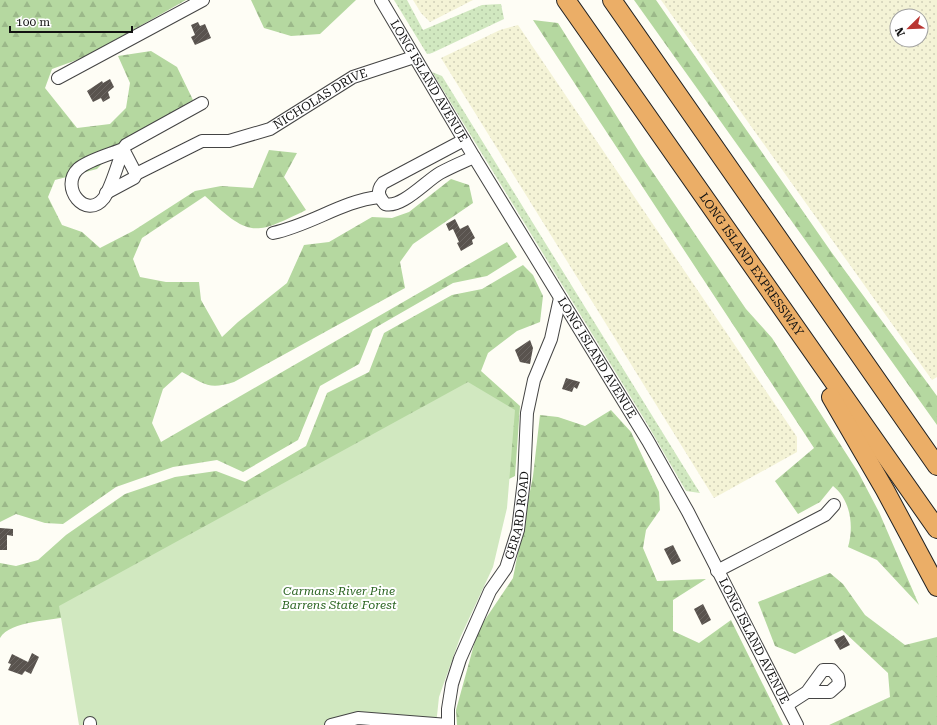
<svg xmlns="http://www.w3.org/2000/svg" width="937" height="725" font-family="'Roboto Serif',serif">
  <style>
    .farmland { fill: url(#farmland-dots); fill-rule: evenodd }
    .grass { fill: url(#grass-dots) }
    .forest { fill: url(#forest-firs) }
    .park { fill: #d1e8c0 }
    .building { fill: url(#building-hatch) }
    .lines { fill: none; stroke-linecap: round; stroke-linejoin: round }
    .minor-casing { stroke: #444; stroke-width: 14 }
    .highway-casing { stroke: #222; stroke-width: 20 }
    .minor { stroke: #fff; stroke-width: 12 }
    .highway { stroke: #ebae67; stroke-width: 18 }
    .labels { text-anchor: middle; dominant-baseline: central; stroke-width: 4; stroke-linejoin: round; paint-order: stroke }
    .street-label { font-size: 12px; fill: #111; stroke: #fff }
    .park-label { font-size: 12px; font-style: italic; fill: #2d6624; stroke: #fff }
  </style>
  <defs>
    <pattern id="farmland-dots" width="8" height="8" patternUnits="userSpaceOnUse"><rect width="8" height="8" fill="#f4f3d6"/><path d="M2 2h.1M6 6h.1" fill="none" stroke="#d0cfb7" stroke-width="1.8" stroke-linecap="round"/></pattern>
    <pattern id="grass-dots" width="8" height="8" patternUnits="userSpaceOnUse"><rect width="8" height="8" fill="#d1e8c0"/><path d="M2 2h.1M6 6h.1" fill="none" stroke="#b2c6a4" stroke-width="1.8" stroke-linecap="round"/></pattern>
    <pattern id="forest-firs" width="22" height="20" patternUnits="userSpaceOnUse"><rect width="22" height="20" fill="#b5d8a0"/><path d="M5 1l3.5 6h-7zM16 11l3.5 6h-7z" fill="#9bb889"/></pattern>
    <pattern id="building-hatch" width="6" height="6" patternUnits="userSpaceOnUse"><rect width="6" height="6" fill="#59534e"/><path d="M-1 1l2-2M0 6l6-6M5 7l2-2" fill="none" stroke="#6c6763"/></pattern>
  </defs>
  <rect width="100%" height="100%" fill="#fefdf5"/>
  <g class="farmland">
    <path d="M413 0H473L430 22 421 13Z"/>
    <path d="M661 0H937V377L932 380ZM897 16H921V40H897Z"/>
    <path d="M518 25 797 437V452L714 498 441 58 500 30Z"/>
  </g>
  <g class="grass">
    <path d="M394 0H407L423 30 482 5 501 4 504 19 432 53 427 54Z"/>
    <path d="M432 72 442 76 700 493 686 491 646 422Z"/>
  </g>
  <g class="forest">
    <path d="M0 0H186L85 57 52 69 45 88 77 128 110 124 126 108 130 83 118 56 151 51 177 67 193 100 121 144 97 169 55 180 48 197 62 225 82 232 100 248 133 231 195 191 221 186 253 188 269 150 297 153 284 177 306 210C253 236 250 237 205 196L142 238 133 259 140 277 166 282H199L201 300 222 337 238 322 287 283 304 245 329 242 372 217 392 218 409 212 451 179 469 185 473 203 413 244 400 262 405 288 234 382C208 390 205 384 182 372L163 389 152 423 161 442 507 242 517 257 487 276 453 283 373 329 359 364 320 386 298 440 243 472 217 460 173 467 116 487 63 524 45 523 16 514 0 522Z"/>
    <path d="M251 0H356L320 34 291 36 264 28Z"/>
    <path d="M634 0H656L832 253 937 396V425Z"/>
    <path d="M533 20 558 23 641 155 746 309 772 338 858 472 879 512 919 605 877 560 848 547C854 527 851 500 833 486L820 502 798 514 775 481 814 448Z"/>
    <path d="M523 265 533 275 543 296 540 322 517 331 488 353 481 371 520 406 515 476 484 492 71 616C52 621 11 620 0 638V563L16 566 38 560 66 535 125 494 175 477 216 471 245 482 306 446 327 393 369 372 384 333 452 295 482 289Z"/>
    <path d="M611 410 631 432 659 492 660 510 646 530 643 548 657 581 706 579 673 600V631L699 643 731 620 783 725H457L456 710 478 630 513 578 533 476 540 415 558 417 585 426Z"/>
    <path d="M830 573 843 584 865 615 905 645 937 637V725H829L890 697 888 673 842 630 795 654 775 646 758 602Z"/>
  </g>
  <path class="park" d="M468 382 515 410 507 508 493 567 460 638 439 697 436 725H79L59 606Z"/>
  <g class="building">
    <path d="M198 22 200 26 205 24 211 38 195 45 191 37 195 35 191 25Z"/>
    <path d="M110 79 114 87 108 92 110 98 103 102 101 98 93 102 87 91 102 81 103 83Z"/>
    <path d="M455 219 460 229 468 225 475 238 472 240 473 244 461 251 457 243 459 242 453 229 449 231 446 224Z"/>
    <path d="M530 340 533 348 530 364 520 362 515 350Z"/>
    <path d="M566 378 580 382 577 389 574 387 572 392 562 389Z"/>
    <path d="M0 528 13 529V536L7 535V550H0Z"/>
    <path d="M673 545 681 561 672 565 664 549Z"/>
    <path d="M703 604 711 620 702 625 694 609Z"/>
    <path d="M844 635 850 645 840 650 834 640Z"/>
    <path d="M32 653 39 657 31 674 25 671 22 675 8 670 11 664 8 663 12 654 28 662Z"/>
  </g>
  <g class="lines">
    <g class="minor-casing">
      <g id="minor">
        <path id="s1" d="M381 0 474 157 648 441 688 512 797 725"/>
        <path d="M58 78 203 0"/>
        <path id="s2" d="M202 103 126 145 123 149C111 154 88 160 78 169 59 187 86 221 104 198 111 188 119 161 123 149L136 174 202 141H229L270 129 353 77 414 57"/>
        <path d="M464 140 383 183C376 191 379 197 385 204 401 209 426 181 440 173 451 167 463 162 474 157"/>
        <path d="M106 193 134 178 136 174"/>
        <path d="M273 233C311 225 342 201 379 197"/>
        <path d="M717 571 825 515 834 505"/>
        <path d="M787 705 807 692 823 670H832L838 677 839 684 830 692H807"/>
        <path d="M90 723V725"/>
        <path d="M331 725 358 718 448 725"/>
        <path id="s3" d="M448 725V709L452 684 460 659 490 591 506 568 518 530 524 480 527 413 534 380 551 339 560 298"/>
      </g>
    </g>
    <g class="highway-casing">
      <g id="highway">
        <path id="s4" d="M566 0 937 529"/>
        <path d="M612 0 937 466"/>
        <path d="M831 397 885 490 937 587"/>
      </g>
    </g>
    <use href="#minor" class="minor"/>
    <use href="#highway" class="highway"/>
  </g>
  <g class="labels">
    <g class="street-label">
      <text stroke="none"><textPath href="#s1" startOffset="94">LONG ISLAND AVENUE</textPath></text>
      <text stroke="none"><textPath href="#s2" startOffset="489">NICHOLAS DRIVE</textPath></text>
      <text stroke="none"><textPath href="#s4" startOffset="323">LONG ISLAND EXPRESSWAY</textPath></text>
      <text stroke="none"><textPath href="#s1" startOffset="418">LONG ISLAND AVENUE</textPath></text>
      <text stroke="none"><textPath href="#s3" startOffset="224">GERARD ROAD</textPath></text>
      <text stroke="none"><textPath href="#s1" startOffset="742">LONG ISLAND AVENUE</textPath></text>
    </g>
    <g class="park-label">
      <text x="339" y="591">Carmans River Pine<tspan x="339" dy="14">Barrens State Forest</tspan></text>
    </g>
  </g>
  <g transform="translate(909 28) rotate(247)"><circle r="19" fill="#ffffff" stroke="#a0a0a0"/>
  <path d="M0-3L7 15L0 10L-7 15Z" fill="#b93531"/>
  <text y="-6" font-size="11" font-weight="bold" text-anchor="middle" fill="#111111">N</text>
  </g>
  <path d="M10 26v6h122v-6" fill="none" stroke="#111111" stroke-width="2"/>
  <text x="16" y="26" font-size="12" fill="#111111" stroke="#ffffff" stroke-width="3" paint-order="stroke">100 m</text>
</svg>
